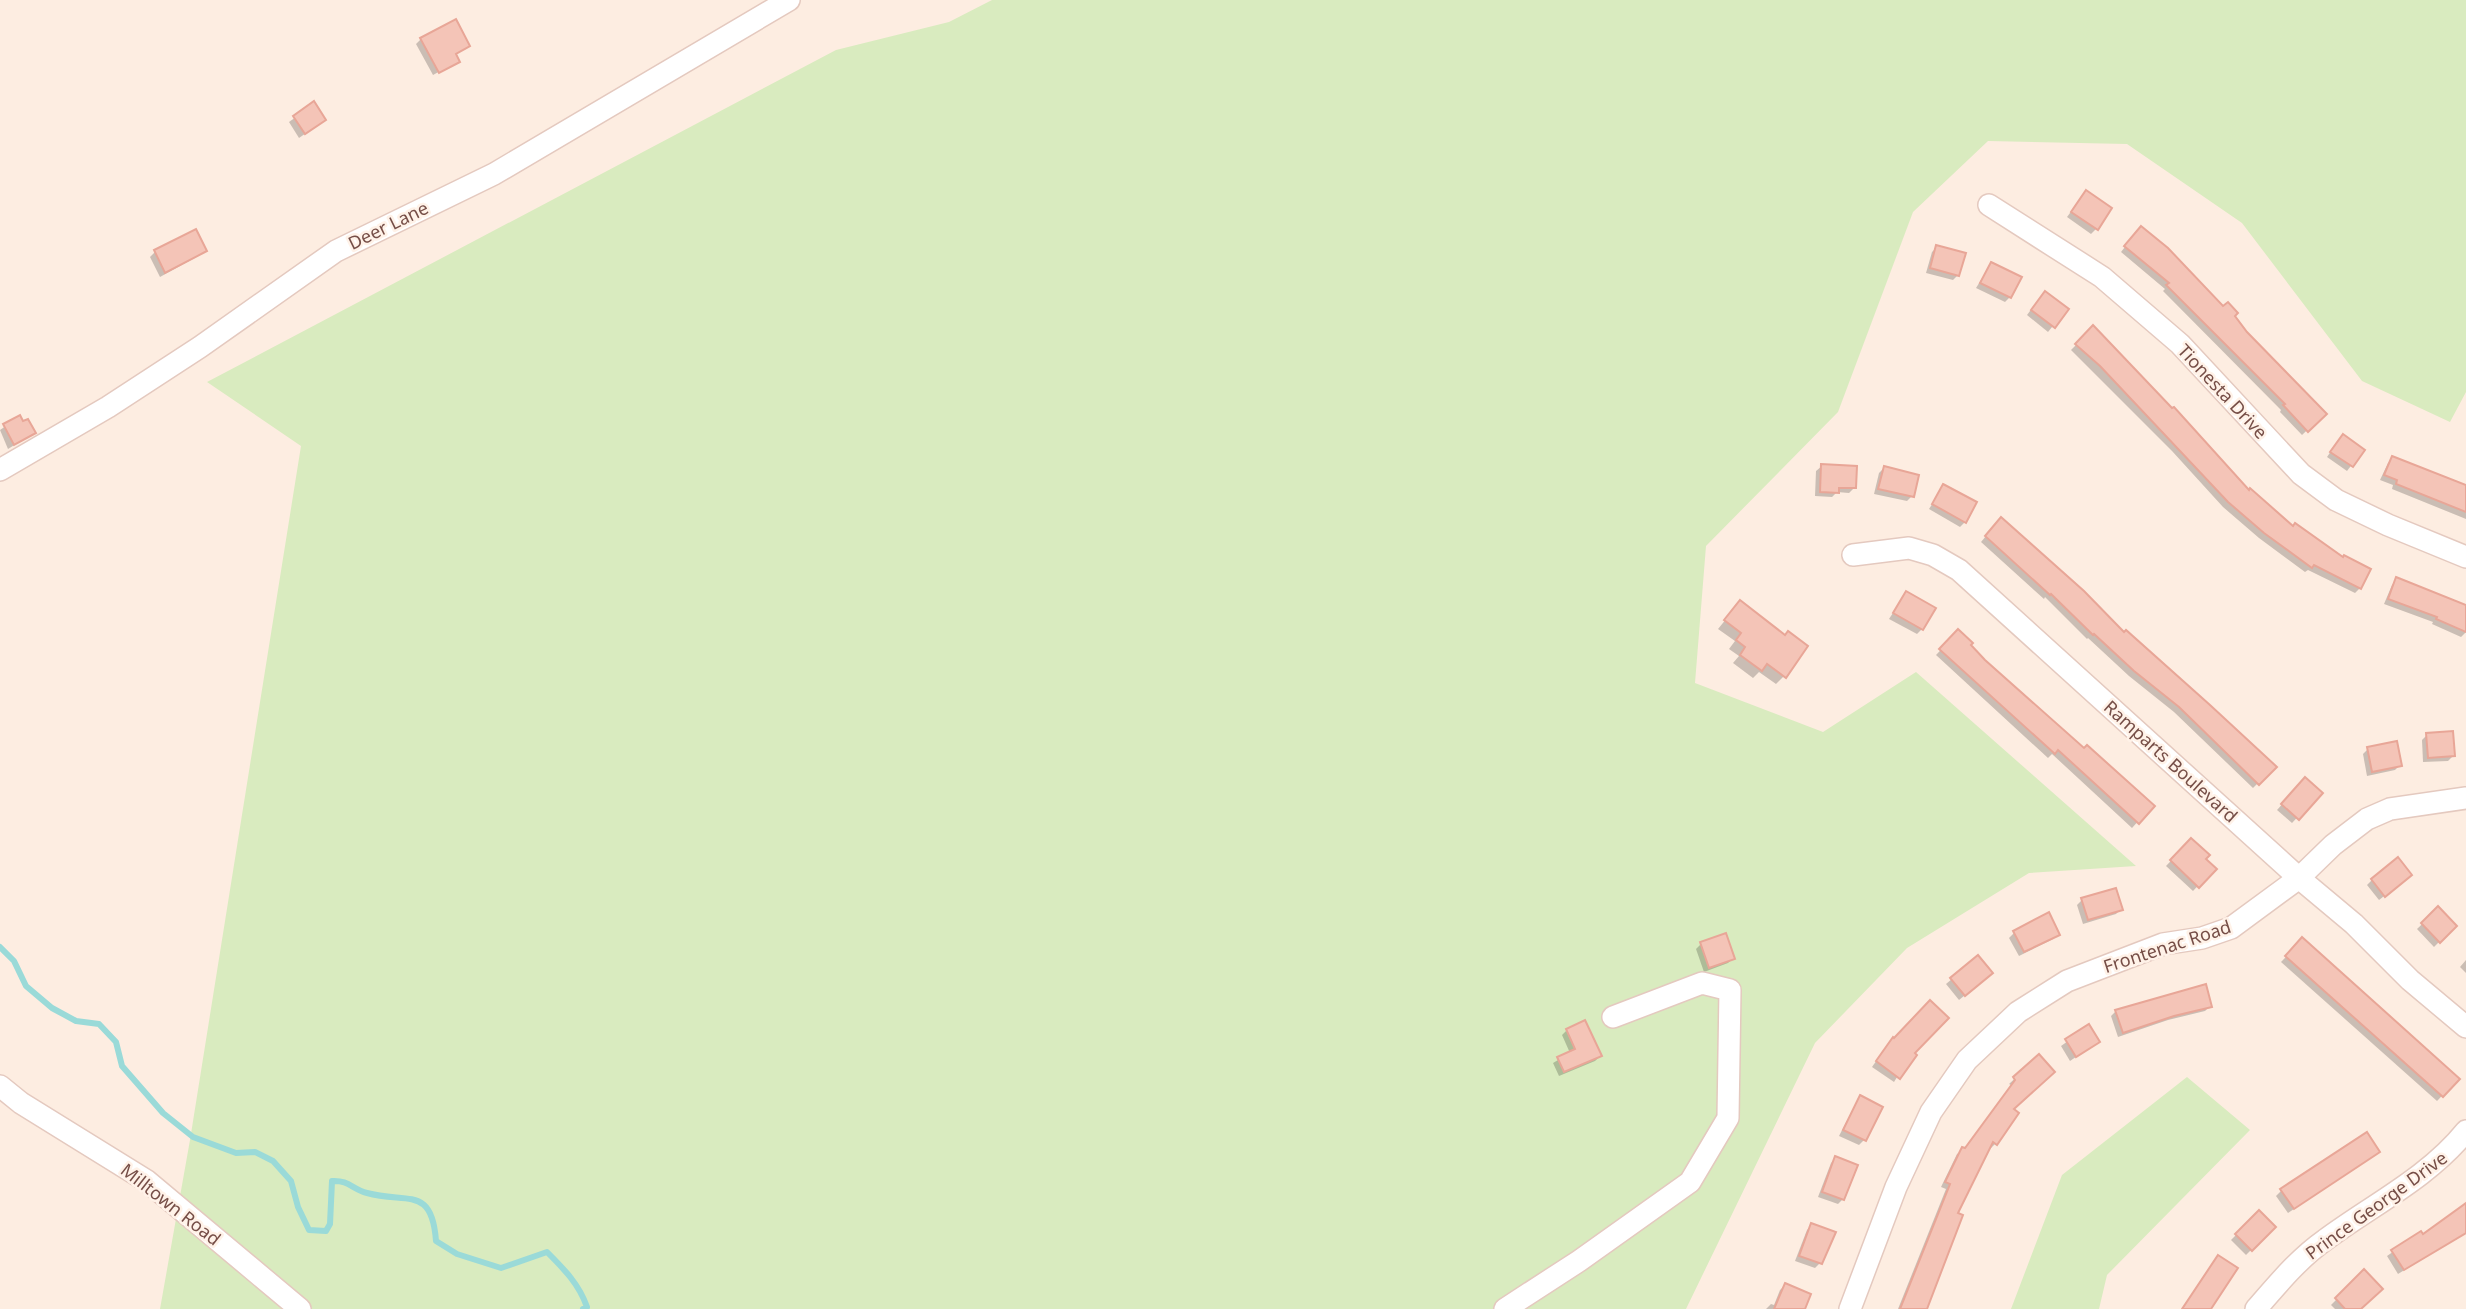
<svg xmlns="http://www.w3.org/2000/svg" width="2466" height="1309" font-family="'Noto Sans',sans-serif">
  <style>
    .green { fill: #d9ebbf }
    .shadow { fill: #0003 }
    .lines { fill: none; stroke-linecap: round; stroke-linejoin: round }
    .stream { stroke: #9adad8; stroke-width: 6 }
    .building { fill: #f4c4b7; stroke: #e8a697; stroke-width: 2 }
    .minor-casing { stroke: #e4c9bf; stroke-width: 24 }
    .minor { stroke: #fff; stroke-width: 21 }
    .labels { text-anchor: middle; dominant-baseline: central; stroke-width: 5; stroke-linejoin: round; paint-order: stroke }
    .street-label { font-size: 18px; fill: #764e47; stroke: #fff2e8 }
  </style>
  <rect width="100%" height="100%" fill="#fdede1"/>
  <g class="green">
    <path d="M992 0H2466V392L2450 422 2362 381 2242 223 2127 144 1988 141 1913 212 1838 412 1706 546 1695 683 1823 732 1916 672 2136 866 2029 873 1907 948 1815 1043 1686 1309H160L190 1140 301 446 207 382 836 50 949 22Z"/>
    <path d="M2187 1077 2250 1130 2107 1275 2099 1309H2011L2062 1175Z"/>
  </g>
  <g class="shadow">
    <path d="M421 39 468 46 455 55 458 62 455 65V63L433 75 416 44Z"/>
    <path d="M314 104 319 124 299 138 289 122Z"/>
    <path d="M2086 192 2096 229 2091 234 2067 217Z"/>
    <path d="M195 231 205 250 200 255 160 277 150 257 155 252Z"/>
    <path d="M2136 233 2233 317 2324 414 2302 435 2280 412 2281 410 2163 291 2165 289 2121 252Z"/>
    <path d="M1937 247 1958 275 1953 280 1926 273 1932 252Z"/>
    <path d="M1991 264 2010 297 2005 302 1976 288Z"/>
    <path d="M2040 298 2066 310 2048 332 2027 315Z"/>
    <path d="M2093 328 2249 492 2292 528 2342 559 2369 569 2360 588 2355 593 2308 570 2305 572 2259 538 2223 507 2172 451 2071 350Z"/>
    <path d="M19 417 34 433 8 449 0 430Z"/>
    <path d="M2338 441 2363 450 2347 471 2327 457Z"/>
    <path d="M2393 458 2466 487V519L2392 489 2393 485 2380 480 2388 463Z"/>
    <path d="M1822 466 1854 488 1849 493 1837 492 1832 497 1815 496 1816 471Z"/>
    <path d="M1884 468 1912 496 1907 501 1874 494 1879 473Z"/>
    <path d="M1944 486 1965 522 1960 527 1929 509Z"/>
    <path d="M1996 524 2124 634 2274 767 2253 788 2174 712 2129 676 2088 638 2087 639 2045 597 2044 599 1981 542Z"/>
    <path d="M2397 579 2466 607V632L2461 637 2432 624 2433 622 2384 604 2392 585Z"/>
    <path d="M1906 593 1922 629 1917 634 1889 619Z"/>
    <path d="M1740 602 1784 676 1776 684 1759 672 1753 678 1733 663 1739 656 1729 649 1735 641 1718 629Z"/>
    <path d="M1958 632 1984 661 2084 750 2152 806 2132 828 2052 754 2048 758 1936 655Z"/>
    <path d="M2427 735 2453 756 2448 761 2423 762 2422 740Z"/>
    <path d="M2368 749 2400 765 2395 770 2367 776 2363 754Z"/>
    <path d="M2305 779 2320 793 2292 823 2277 810Z"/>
    <path d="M2191 840 2204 859 2214 869 2193 891 2166 866Z"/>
    <path d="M2372 880H2405L2379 900 2367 885Z"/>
    <path d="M2082 900 2121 909 2116 914 2083 924 2077 905Z"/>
    <path d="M2438 909 2455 926 2434 947 2417 929Z"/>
    <path d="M2014 933 2058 934 2053 939 2019 956 2009 938Z"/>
    <path d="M2302 940 2458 1079 2437 1101 2281 962Z"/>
    <path d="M1701 944 1733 958 1728 963 1704 972 1696 949Z"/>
    <path d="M1978 957 1986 978 1959 1000 1946 984Z"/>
    <path d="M2466 960V973L2460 967Z"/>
    <path d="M2210 1006 2205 1011 2168 1020 2118 1037 2111 1016 2116 1011Z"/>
    <path d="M2088 1027 2098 1042 2070 1061 2061 1046Z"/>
    <path d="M1567 1030 1600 1056 1595 1061 1559 1076 1553 1063 1570 1053 1562 1035Z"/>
    <path d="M1888 1044 1912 1053 1894 1082 1872 1067Z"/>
    <path d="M2039 1056 2012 1109 2017 1113 1995 1144 1990 1149 1988 1147 1956 1214 1923 1309H1898L1946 1189 1941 1187 1957 1154 1964 1150 2011 1085 2009 1084Z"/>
    <path d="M1861 1098 1881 1107 1864 1140 1859 1145 1839 1136 1856 1103Z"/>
    <path d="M2367 1135 2373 1156 2288 1213 2276 1196 2281 1191Z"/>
    <path d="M1836 1158 1843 1199 1838 1204 1818 1197 1831 1163Z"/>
    <path d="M2466 1206V1232L2398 1274 2387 1256 2420 1233 2422 1237Z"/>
    <path d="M2259 1212 2274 1227 2246 1255 2231 1240Z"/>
    <path d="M1812 1225 1820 1263 1815 1268 1795 1261 1807 1230Z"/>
    <path d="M2364 1272 2359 1309H2335L2331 1305Z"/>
    <path d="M1785 1285 1803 1309H1766L1771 1304 1774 1305 1780 1290Z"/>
  </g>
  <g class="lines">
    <path class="stream" d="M0 947 14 961 26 986 52 1008 76 1021 99 1024 116 1042 122 1066 163 1113 193 1137 236 1153 255 1152 273 1161 291 1181 298 1207 309 1230 326 1231 330 1224 332 1181C349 1180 352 1189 367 1193 407 1204 432 1185 436 1241L457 1254 501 1268 547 1252C564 1269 579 1284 587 1307L583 1309"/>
  </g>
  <g class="building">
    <path d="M456 19 470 46 456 54 460 62 439 73 420 38Z"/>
    <path d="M314 101 326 120 305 134 293 116Z"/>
    <path d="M2086 190 2112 208 2098 230 2071 212Z"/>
    <path d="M2141 226 2168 248 2223 306 2228 302 2238 313 2235 316 2247 332 2327 414 2308 432 2283 405 2285 404 2166 285 2169 283 2124 246Z"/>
    <path d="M196 229 207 251 165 273 154 250Z"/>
    <path d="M1936 245 1966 253 1959 276 1930 268Z"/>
    <path d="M1991 262 2022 277 2011 298 1980 283Z"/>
    <path d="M2045 291 2069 309 2055 328 2031 310Z"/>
    <path d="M2093 325 2172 408 2174 407 2249 490 2250 488 2293 526 2295 523 2343 557 2344 555 2371 569 2361 589 2314 565 2312 568 2264 533 2228 502 2100 366 2075 344Z"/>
    <path d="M20 415 23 421 28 419 36 433 14 445 3 424Z"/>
    <path d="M2343 434 2365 450 2353 467 2330 452Z"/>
    <path d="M2392 456 2466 485V512L2396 484 2397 480 2384 475Z"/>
    <path d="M1821 464 1857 466 1856 488H1839V493L1820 492Z"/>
    <path d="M1884 466 1919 475 1914 497 1878 489Z"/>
    <path d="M1943 484 1977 502 1966 523 1932 504Z"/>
    <path d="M2001 517 2084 591 2124 632 2126 630 2210 705 2277 767 2259 785 2179 707 2134 671 2094 634 2093 635 2051 594 2050 595 1985 536Z"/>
    <path d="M2396 577 2466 605V632L2436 619 2437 617 2388 599Z"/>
    <path d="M1906 591 1936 608 1923 630 1893 613Z"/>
    <path d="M1740 600 1785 635 1788 631 1808 646 1786 678 1767 664 1762 671 1740 655 1745 647 1736 640 1741 633 1724 620Z"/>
    <path d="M1958 629 1973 643 1971 645 1985 660 2084 748 2087 745 2155 806 2139 824 2058 750 2055 754 1939 649Z"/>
    <path d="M2453 731 2455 756 2428 758 2426 733Z"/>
    <path d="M2397 741 2402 766 2372 772 2367 747Z"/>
    <path d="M2305 777 2323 793 2299 820 2281 804Z"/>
    <path d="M2191 838 2210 855 2206 859 2217 869 2199 888 2170 860Z"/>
    <path d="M2398 857 2412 875 2385 897 2371 879Z"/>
    <path d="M2116 888 2123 910 2088 920 2081 898Z"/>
    <path d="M2438 906 2457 926 2440 943 2421 923Z"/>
    <path d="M2049 912 2060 935 2024 952 2013 931Z"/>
    <path d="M1726 933 1735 959 1709 968 1700 942Z"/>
    <path d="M2302 937 2460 1079 2443 1097 2285 956Z"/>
    <path d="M1978 955 1993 973 1965 996 1950 978Z"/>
    <path d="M2206 984 2212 1007 2174 1016 2123 1033 2115 1010Z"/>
    <path d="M1930 1000 1949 1018 1915 1053 1917 1055 1900 1079 1876 1061 1893 1037 1894 1038Z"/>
    <path d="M1585 1020 1602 1056 1564 1072 1557 1057 1575 1049 1566 1029Z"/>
    <path d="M2089 1024 2100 1042 2076 1057 2065 1039Z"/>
    <path d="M2039 1054 2055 1072 2014 1109 2019 1113 1997 1145 1993 1142 1958 1213 1963 1215 1927 1309H1900L1950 1184 1945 1182 1962 1147 1965 1148 2015 1080 2013 1077Z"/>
    <path d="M1860 1095 1883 1107 1866 1141 1843 1130Z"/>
    <path d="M2367 1132 2380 1152 2294 1209 2280 1189Z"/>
    <path d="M1835 1156 1858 1165 1844 1200 1822 1192Z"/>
    <path d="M2466 1203V1233L2404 1270 2391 1250 2421 1231 2423 1234Z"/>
    <path d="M2259 1210 2276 1227 2252 1251 2235 1234Z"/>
    <path d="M1811 1223 1836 1232 1822 1264 1799 1256Z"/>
    <path d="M2218 1255 2238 1268 2211 1309H2182Z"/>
    <path d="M2364 1269 2383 1289 2361 1309H2345L2335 1298Z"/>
    <path d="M1785 1283 1811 1294 1805 1309H1774Z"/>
  </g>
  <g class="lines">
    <g class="minor-casing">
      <g id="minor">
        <path d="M1989 205 2102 277 2180 344 2301 474 2336 500 2388 525 2466 557"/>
        <path d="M0 470 108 407 200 347 336 251 494 174 789 0"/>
        <path d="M1853 555 1909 548 1933 555 1959 570 2299 878 2354 924 2410 980 2466 1027"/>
        <path d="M0 1086 21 1103 147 1181 300 1309"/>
        <path d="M1505 1309 1579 1261 1690 1182 1728 1118 1730 990 1702 983 1613 1017"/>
        <path d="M1850 1309 1896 1187 1931 1112 1967 1060 2018 1012 2067 981 2163 944 2202 938 2231 928 2299 878 2333 845 2367 819 2390 809 2466 798"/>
        <path d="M2256 1309C2277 1285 2298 1259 2325 1240 2372 1205 2428 1178 2466 1131"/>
      </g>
    </g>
    <use href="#minor" class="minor"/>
  </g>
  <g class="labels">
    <g class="street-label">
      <text transform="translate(388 225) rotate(-26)">Deer Lane</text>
      <text transform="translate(2223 391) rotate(47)">Tionesta Drive</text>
      <text transform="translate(2171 761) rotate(42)">Ramparts Boulevard</text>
      <text transform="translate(2167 946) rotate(-18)">Frontenac Road</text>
      <text transform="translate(171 1204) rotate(38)">Milltown Road</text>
      <text transform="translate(2376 1205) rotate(-36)">Prince George Drive</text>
    </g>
  </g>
</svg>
